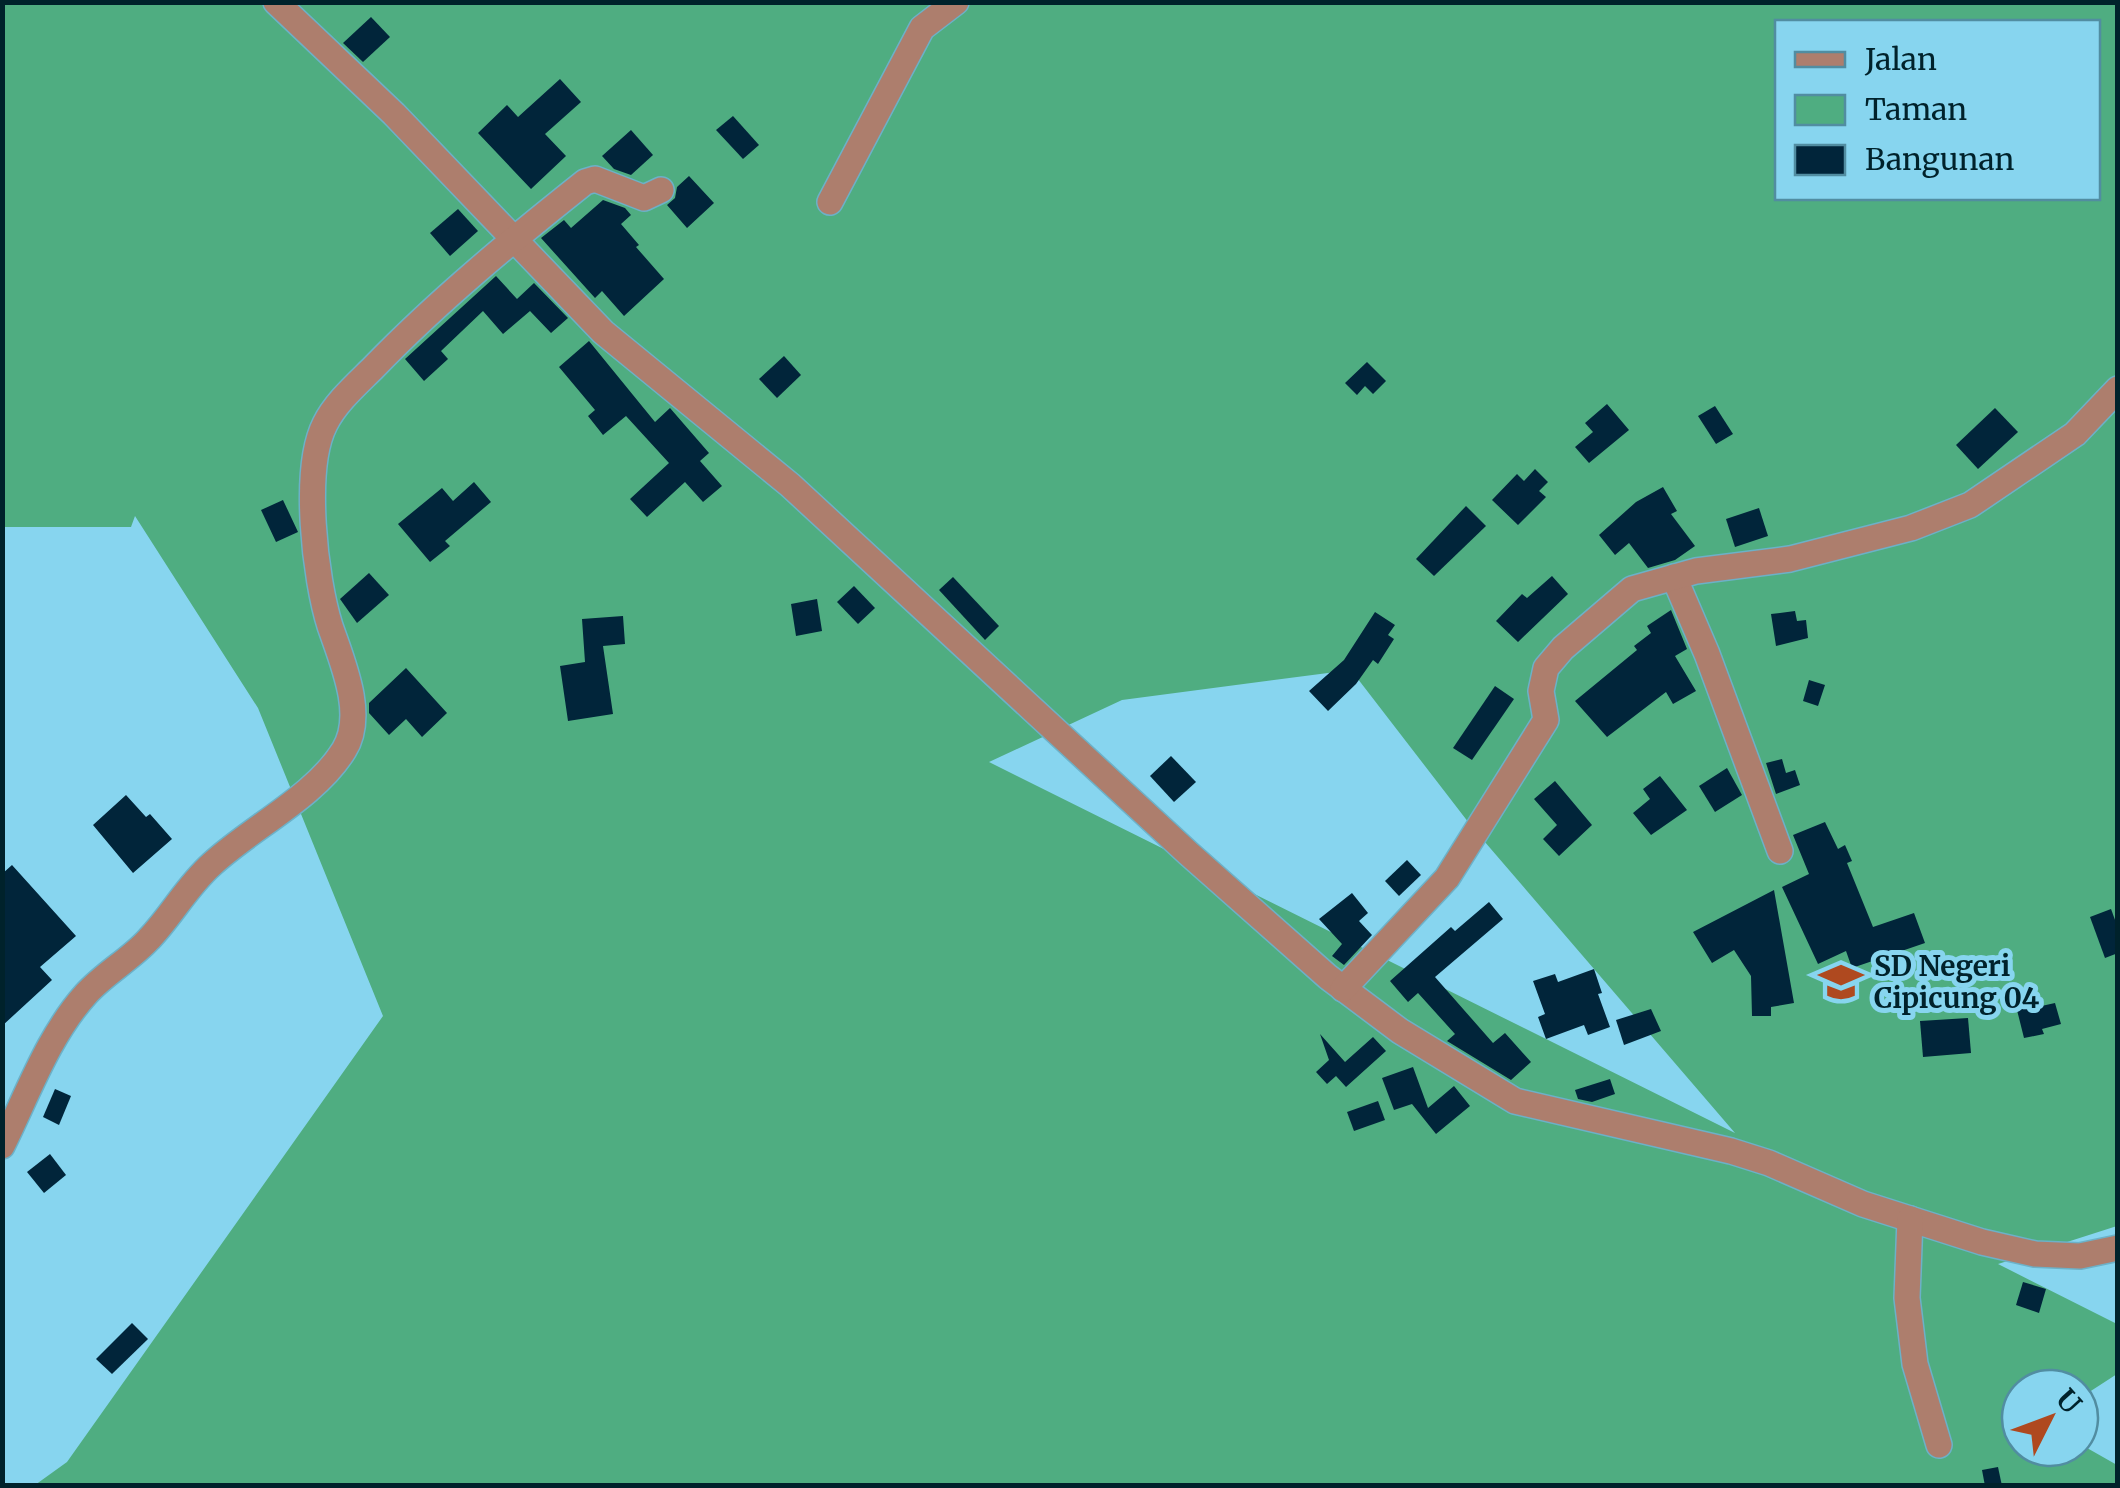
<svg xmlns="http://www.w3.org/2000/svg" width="2120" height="1488" font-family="Merriweather,serif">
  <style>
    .green { fill: #4fad81; fill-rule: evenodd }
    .building { fill: #01253a }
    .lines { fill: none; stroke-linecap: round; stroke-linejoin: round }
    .minor-casing { stroke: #6cb1c8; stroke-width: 28 }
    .minor { stroke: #ad7e6d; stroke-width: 25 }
    .labels { text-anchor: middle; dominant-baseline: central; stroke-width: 10; stroke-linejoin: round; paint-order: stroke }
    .poi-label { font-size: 28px; font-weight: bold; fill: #00222b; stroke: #87d5ef; text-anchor: start }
  </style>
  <rect width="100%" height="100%" fill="#87d5ef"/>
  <path class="green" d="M3 3H2117V1226L1998 1264 2117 1324V1374L2080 1398V1388H2020V1448H2080V1444L2117 1465V1485H35L67 1462 383 1016 258 708 135 516 131 527H3ZM1778 22H2098V198H1778ZM1351 670 1472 827 1735 1133 989 762 1122 700Z"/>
  <g class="building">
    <path d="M371 17 390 37 363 62 343 43Z"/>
    <path d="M560 79 581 102 545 134 566 156 531 189 478 133 507 105 518 117Z"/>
    <path d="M733 116 759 145 743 159 716 130Z"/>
    <path d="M631 130 653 155 631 175 614 169 602 156Z"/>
    <path d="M689 176 714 203 687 228 667 205 675 198 677 187Z"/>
    <path d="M603 200 625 208 631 215 621 224 639 245 636 247 664 279 624 316 602 291 595 298 541 238 564 220 571 228Z"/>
    <path d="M458 209 478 231 450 256 430 233Z"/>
    <path d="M496 276 517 299 534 283 568 318 551 333 530 311 503 334 483 311 441 351 448 359 424 381 405 359Z"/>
    <path d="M589 341 655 422 670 408 709 453 700 461 722 486 703 502 685 482 647 517 630 499 669 463 626 416 603 435 588 416 595 410 559 367Z"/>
    <path d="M784 356 801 375 777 398 759 379Z"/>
    <path d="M1367 362 1386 381 1373 394 1365 386 1357 395 1345 383Z"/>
    <path d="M1607 404 1629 430 1589 463 1575 447 1593 432 1585 423Z"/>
    <path d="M1715 406 1733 434 1716 444 1698 416Z"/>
    <path d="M1995 408 2018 432 1978 469 1956 445Z"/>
    <path d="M1535 469 1548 482 1539 491 1546 497 1518 525 1492 500 1517 474 1524 481Z"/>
    <path d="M474 482 491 502 445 541 450 546 430 562 398 524 442 488 453 501Z"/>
    <path d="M1663 487 1677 511 1671 514 1695 546 1675 560 1648 568 1629 543 1615 555 1599 535 1636 502Z"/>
    <path d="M283 500 298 532 276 542 261 510Z"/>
    <path d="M1466 506 1486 526 1434 576 1416 559Z"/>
    <path d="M1759 508 1768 536 1735 547 1726 519Z"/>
    <path d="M369 573 389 595 357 623 340 599Z"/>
    <path d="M1552 576 1568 594 1518 642 1496 621 1522 594 1527 598Z"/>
    <path d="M953 577 999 626 985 640 939 590Z"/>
    <path d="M854 586 875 608 858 624 837 602Z"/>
    <path d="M817 599 822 631 796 636 791 604Z"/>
    <path d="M1671 610 1687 649 1675 656 1696 691 1673 704 1666 692 1607 737 1575 701 1637 650 1634 646 1651 633 1647 626Z"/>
    <path d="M1795 611 1797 621 1806 620 1808 638 1776 646 1771 614Z"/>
    <path d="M1375 612 1395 625 1388 635 1394 639 1378 664 1373 660 1356 684 1328 711 1309 691 1344 660Z"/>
    <path d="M623 616 625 644 603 646 613 714 568 721 560 666 585 662 582 619Z"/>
    <path d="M406 668 447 713 422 737 406 719 389 735 369 713V703Z"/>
    <path d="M1809 680 1825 685 1818 706 1803 701Z"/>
    <path d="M1495 686 1514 699 1472 760 1453 748Z"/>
    <path d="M1171 756 1196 782 1174 802 1150 776Z"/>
    <path d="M1782 759 1786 773 1795 770 1800 785 1776 794 1766 763Z"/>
    <path d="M1727 768 1742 795 1715 812 1699 786Z"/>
    <path d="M1660 776 1687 810 1651 835 1633 813 1650 799 1643 789Z"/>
    <path d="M1555 781 1592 825 1559 856 1543 839 1557 825 1534 799Z"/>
    <path d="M126 795 146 817 150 814 172 839 133 873 93 825Z"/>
    <path d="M1825 822 1838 849 1845 845 1852 861 1847 863 1873 927 1914 913 1925 943 1852 968 1846 951 1818 964 1782 887 1809 874 1793 835Z"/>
    <path d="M1407 860 1421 875 1399 896 1385 881Z"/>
    <path d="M12 865 76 936 40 967 52 980 2 1026V874Z"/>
    <path d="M1774 890 1794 1003 1771 1007V1016H1752L1751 976 1734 950 1712 963 1693 932Z"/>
    <path d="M1352 893 1368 913 1359 921 1372 935 1344 965 1332 956 1342 944 1319 919Z"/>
    <path d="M1489 902 1503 919 1435 977 1493 1043 1505 1033 1531 1062 1511 1080 1447 1041 1455 1034 1418 993 1408 1002 1390 981 1451 927 1455 931Z"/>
    <path d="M2111 909 2118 928V953L2105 958 2090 917Z"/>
    <path d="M1594 969 1602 993 1598 994 1610 1027 1588 1035 1584 1025 1546 1039 1538 1017 1545 1014 1533 981 1555 974 1558 982Z"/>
    <path d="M2035 1001 2037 1007 2055 1003 2061 1024 2042 1029 2044 1034 2024 1038 2016 1006Z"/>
    <path d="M1651 1009 1661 1031 1624 1045 1616 1020Z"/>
    <path d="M1968 1018 1971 1053 1923 1057 1920 1021Z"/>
    <path d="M1320 1034 1345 1062 1373 1037 1386 1051 1346 1087 1336 1076 1327 1084 1316 1072 1329 1060Z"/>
    <path d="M1413 1067 1428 1108 1454 1086 1470 1106 1436 1134 1412 1104 1394 1110 1382 1078Z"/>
    <path d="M1610 1079 1615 1094 1592 1102 1578 1099 1575 1090Z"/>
    <path d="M55 1089 71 1096 59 1125 43 1117Z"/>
    <path d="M1378 1101 1385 1120 1354 1131 1347 1112Z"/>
    <path d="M50 1154 66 1175 44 1193 27 1172Z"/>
    <path d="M2023 1282 2046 1289 2039 1313 2016 1305Z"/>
    <path d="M132 1323 148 1339 112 1374 96 1359Z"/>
    <path d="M1998 1467 2002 1486H1985L1982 1470Z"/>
  </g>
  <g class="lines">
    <g class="minor-casing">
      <g id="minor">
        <path d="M276 2 394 114 603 332 790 485 1188 853 1328 977 1400 1031 1515 1101 1731 1151 1769 1163 1863 1204 1982 1242 2035 1254 2080 1256 2118 1248"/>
        <path d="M830 202 922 28 956 2"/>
        <path d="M1674 577 1707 654 1780 851"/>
        <path d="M1343 989 1447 878 1546 720 1541 691 1546 668 1563 648 1632 589 1696 571 1790 559 1911 528 1970 505 2075 434 2118 389"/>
        <path d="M2 1146C27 1096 48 1036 86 994 105 973 131 959 149 939 172 915 187 886 212 864 252 827 315 797 344 750 366 715 342 661 330 626 315 579 302 469 325 424 336 402 357 384 374 367 439 300 512 240 585 182L595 179 644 198 661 190"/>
        <path d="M1910 1219 1907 1298 1915 1364 1939 1445"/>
      </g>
    </g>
    <use href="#minor" class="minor"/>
  </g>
  <defs>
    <g id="school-bare" transform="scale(3.45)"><path d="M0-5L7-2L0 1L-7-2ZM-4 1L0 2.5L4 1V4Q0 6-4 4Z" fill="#af491f" stroke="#87d5ef" stroke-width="2.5" paint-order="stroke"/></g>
  </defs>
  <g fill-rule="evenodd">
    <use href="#school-bare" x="1841" y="982"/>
  </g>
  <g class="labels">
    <g class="poi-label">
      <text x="1874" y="966">SD Negeri<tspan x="1874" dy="32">Cipicung 04</tspan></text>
    </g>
  </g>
  <rect width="2120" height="1488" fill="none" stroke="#00222b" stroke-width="10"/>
  <rect x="1775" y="20" width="325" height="180" fill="#87d5ef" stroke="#518da1" stroke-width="2.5"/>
  <rect x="1795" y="52" width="50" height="15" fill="#ad7e6d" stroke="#518da1" stroke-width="2.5"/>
  <text x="1865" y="70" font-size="30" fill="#00222b">Jalan</text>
  <rect x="1795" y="95" width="50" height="30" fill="#4fad81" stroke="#518da1" stroke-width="2.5"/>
  <text x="1865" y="120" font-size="30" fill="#00222b">Taman</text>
  <rect x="1795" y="145" width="50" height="30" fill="#01253a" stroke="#518da1" stroke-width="2.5"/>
  <text x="1865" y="170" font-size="30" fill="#00222b">Bangunan</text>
  <g transform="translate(2050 1418) rotate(48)"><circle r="48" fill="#87d5ef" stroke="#518da1" stroke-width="2.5"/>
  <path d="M0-8L18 38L0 25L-18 38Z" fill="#af491f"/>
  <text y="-15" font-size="28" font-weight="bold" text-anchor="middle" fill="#00222b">U</text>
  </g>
</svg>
